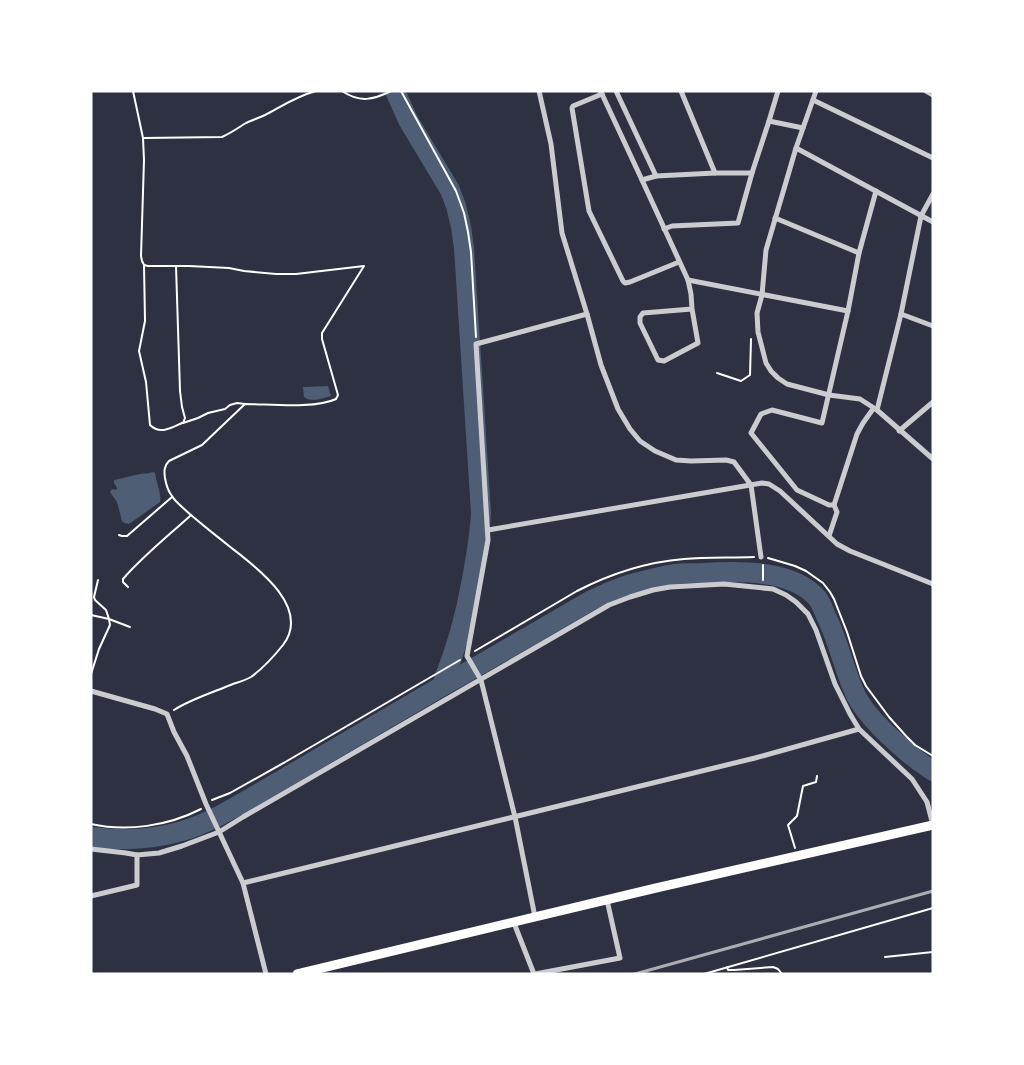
<svg xmlns="http://www.w3.org/2000/svg" width="1024" height="1065" font-family="'Archivo Narrow',sans-serif">
  <style>
    .water { fill: #4f5d75 }
    .lines { fill: none; stroke-linecap: round; stroke-linejoin: round }
    .river { stroke: #4f5d75; stroke-width: 20 }
    .path { stroke: #fff; stroke-width: 2 }
    .minor { stroke: #caccd0; stroke-width: 5 }
    .primary { stroke: #fff; stroke-width: 9 }
    .rail { stroke: #abadb3; stroke-width: 3 }
  </style>
  <rect width="100%" height="100%" fill="#2d3142"/>
  <g class="water">
    <path d="M328 386 331 396C323 398 311 403 304 397L303 387Z"/>
    <path d="M153 472 155 473C156 482 162 495 160 502L129 524 124 523 122 521 117 502 110 492 112 489 116 490 117 488 114 483V480C123 478 131 476 140 474 145 473 148 474 153 472Z"/>
  </g>
  <g class="lines">
    <g class="river">
      <path d="M395 91 408 120 450 190 456 206 461 227 464 248 481 513C480 535 476 557 472 579 466 613 457 647 444 679V685"/>
      <path d="M91 837C122 841 152 840 182 831 214 822 250 798 280 781 335 749 389 717 444 685L462 675 590 601C602 595 615 589 628 585 643 581 661 576 676 574 685 573 694 573 703 573 738 571 793 569 818 599 821 604 824 610 826 616 838 640 843 666 854 691 864 717 909 756 933 771"/>
    </g>
    <g class="path">
      <path d="M133 91 143 138 144 160 141 256 142 261 144 265 148 266H189L229 268 244 271 276 274H296L364 266 322 333V339L338 395 336 399C315 409 269 404 245 404L202 445 169 461C164 466 164 471 165 478 166 484 168 491 172 496 174 500 179 504 182 507 197 521 213 533 229 546 255 566 312 607 283 645 275 655 262 669 251 677 246 680 239 682 233 684 214 692 191 699 174 710"/>
      <path d="M342 91C360 103 373 100 391 91"/>
      <path d="M401 91 456 191 464 213 468 232 471 252 476 337"/>
      <path d="M143 138 222 137C231 133 238 128 246 123 252 120 259 118 265 115 282 106 297 96 316 91"/>
      <path d="M144 265 145 321 139 351 146 382 150 425C160 435 171 428 182 423"/>
      <path d="M176 266 180 391 182 407 185 418 183 423 198 418 208 413 225 409 230 405 237 403 245 404"/>
      <path d="M717 373 741 381 750 375 751 339"/>
      <path d="M119 535 122 536H127L172 497"/>
      <path d="M768 558 795 566 806 571 823 583 830 592 834 599 847 632 861 676 866 686 889 717 906 736 915 745 933 756"/>
      <path d="M763 580V565"/>
      <path d="M128 587 123 582V579C143 556 167 537 190 516"/>
      <path d="M91 615 109 619 130 627"/>
      <path d="M475 651 577 591C610 574 647 562 684 559 707 557 730 558 754 557"/>
      <path d="M91 674 99 649 110 625 109 619 106 610 95 600 94 597 98 580"/>
      <path d="M212 800 230 793 287 761 460 660"/>
      <path d="M91 824C127 832 168 826 201 809"/>
      <path d="M795 848 788 825 797 816 803 786 816 782 817 776"/>
      <path d="M885 957 933 952"/>
      <path d="M727 967 728 970H734L773 967 778 969 782 974"/>
      <path d="M704 974 933 908"/>
    </g>
    <g class="minor">
      <path d="M539 91 551 144 562 233 587 314 601 365 618 409 630 429 640 441 655 451 676 460 691 461 726 460 734 462 751 485 761 557"/>
      <path d="M616 91 656 176"/>
      <path d="M681 91 715 173"/>
      <path d="M816 91 796 148 766 250 762 295 757 313 758 332 766 363 771 371 778 378 787 384 829 395 860 399 877 410 933 459"/>
      <path d="M926 91 933 95"/>
      <path d="M601 92 642 180"/>
      <path d="M602 94 573 106 572 108 589 211 623 281 625 283 630 282 679 262"/>
      <path d="M813 100 933 158"/>
      <path d="M769 121 803 128"/>
      <path d="M796 148 933 222"/>
      <path d="M775 218 859 253 848 311 822 423 772 410 761 414 751 433 797 490 829 505H834"/>
      <path d="M664 229 672 226 738 223 752 173"/>
      <path d="M859 253 876 191"/>
      <path d="M688 280 848 311"/>
      <path d="M692 309 698 343 664 361 658 360 640 323V317L643 313 692 309 691 294 688 280 642 180 656 176 715 173H752L769 121 778 91"/>
      <path d="M901 314 933 326"/>
      <path d="M877 410 901 314 921 216 933 194"/>
      <path d="M899 431 933 402"/>
      <path d="M488 530 762 483 769 484 780 491 837 544 850 551 933 584"/>
      <path d="M829 536 837 512 834 505 857 434 863 423 873 409"/>
      <path d="M91 691 155 709 167 714 174 732 187 756 206 804 243 883 266 974"/>
      <path d="M91 849 126 853 137 855 159 853 182 846 219 832 243 817 609 605 630 597 653 590 670 587 724 584 773 589 786 595 796 602 808 614 816 630 835 684 850 714 859 729 912 779 927 802 933 825"/>
      <path d="M243 883 755 758 859 729"/>
      <path d="M91 896 137 885V855"/>
      <path d="M535 917 515 817 481 680 467 656 488 540 476 344 587 314"/>
      <path d="M514 923 534 974"/>
      <path d="M535 974 620 958 607 900"/>
    </g>
    <path class="primary" d="M297 974 656 888 933 825"/>
    <path class="rail" d="M635 974 933 891"/>
  </g>
  <rect width="1024" height="1065" fill="none" stroke="#ffffff" stroke-width="185"/>
</svg>
